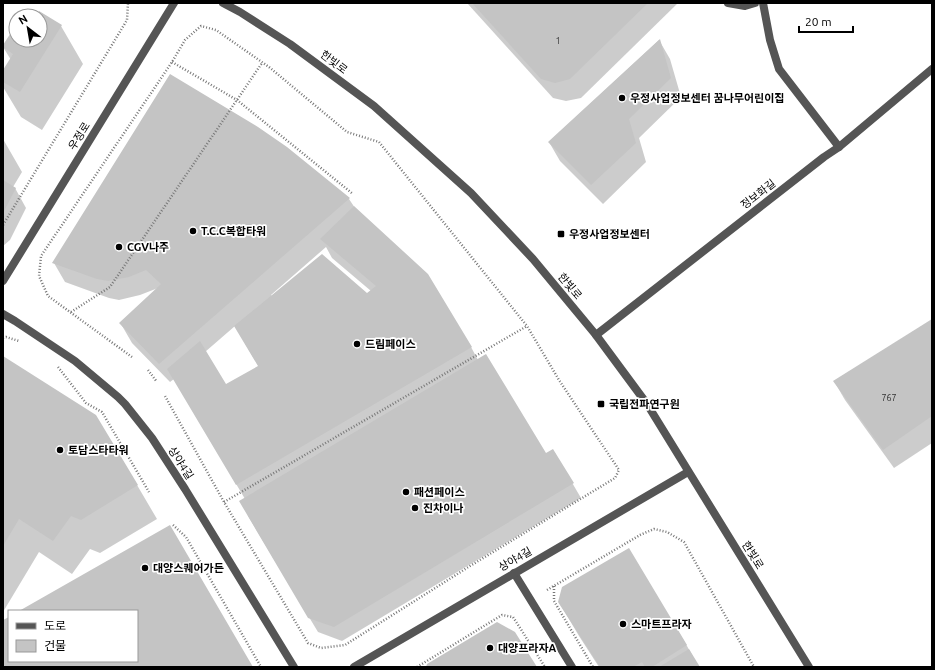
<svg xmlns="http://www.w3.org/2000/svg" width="935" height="670" font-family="Ubuntu,'Noto Sans KR',sans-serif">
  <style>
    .shadow { fill: #0003; fill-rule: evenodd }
    .building { fill: #c4c4c4 }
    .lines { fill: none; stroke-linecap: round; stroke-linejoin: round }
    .path { stroke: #777; stroke-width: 2.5; stroke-dasharray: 1 2; stroke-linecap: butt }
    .minor { stroke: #555; stroke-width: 8 }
    .tertiary { stroke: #555; stroke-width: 8 }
    .poi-dot { fill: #000; stroke: #fff; stroke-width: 1.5 }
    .labels { text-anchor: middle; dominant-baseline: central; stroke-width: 3.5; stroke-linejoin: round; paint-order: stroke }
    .number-label { font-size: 9px; fill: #313131 }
    .street-label { font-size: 11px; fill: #000; stroke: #fff }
    .poi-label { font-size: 11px; font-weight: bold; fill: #000; stroke: #fff; text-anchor: start }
  </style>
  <rect width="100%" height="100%" fill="#fff"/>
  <g class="shadow">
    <path d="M467 3H678L581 98 566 101 553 98Z"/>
    <path d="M40 12 61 26 83 64 42 130 21 117 3 87V72L11 60 3 47 16 31V40H40V16H37Z"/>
    <path d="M659 40 670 59 681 97 639 138 646 162 603 204 560 161 549 142Z"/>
    <path d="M3 139 22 172 13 187 15 188 26 208 10 240 3 246Z"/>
    <path d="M286 148 349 199 355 208 471 347 478 360 545 455 553 450 581 498 342 641 318 632 248 516 245 499 174 379 170 382 132 343 121 324 158 288 140 295 119 300 109 298 65 282 54 263ZM326 247 332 258 371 291 367 294 272 296 271 295ZM235 326 259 367 226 386 205 352Z"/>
    <path d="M932 321V443L894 468 845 400 834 381Z"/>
    <path d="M3 358 137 485 157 519 100 553 90 549 72 574 39 552 3 612Z"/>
    <path d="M628 550 687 646 699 667H599L579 636 559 602Z"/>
  </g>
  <g class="building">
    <path d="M472 3H648L570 79 555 83 541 79Z"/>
    <path d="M39 11 62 25 20 92 3 82V70L13 54 3 47V45L14 28 16 30V40H40V16H36Z"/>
    <path d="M660 39 671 78 629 119 636 143 591 185 548 142Z"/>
    <path d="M170 74 258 127 287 147 350 198 159 364 119 323 161 284 146 270 129 277 108 281 97 279 52 263Z"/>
    <path d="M3 180 16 188 3 213Z"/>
    <path d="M354 206 428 274 472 347 236 485 167 369 200 341 226 384 258 366 234 326 322 254 367 293 376 286 320 239Z"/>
    <path d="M932 319V416L883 450 833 381Z"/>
    <path d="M486 354 546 453 553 449 574 483 334 627 308 618 239 501Z"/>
    <path d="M3 356 96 415 138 485 81 520 71 516 53 541 19 519 3 546Z"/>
    <path d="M170 525 253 667H3V620L9 617V661H137V611H19Z"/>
    <path d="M629 548 687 645 652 667H645L642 662 633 667H600L558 602 562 587Z"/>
    <path d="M497 622 515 632 537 667H426L427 664Z"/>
    <path d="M689 649 700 667H659Z"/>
  </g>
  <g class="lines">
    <g class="path">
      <path d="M172 62 237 100 353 194"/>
      <path d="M3 225 127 20 128 3"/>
      <path d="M71 312 110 287 262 63"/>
      <path d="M3 338 6 337 19 341"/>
      <path d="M132 357 48 296 39 276 41 256 172 62 185 40 201 26 216 30 269 67 347 132 379 142 527 326 559 380 619 470 615 478 470 566 345 645 321 648 308 643 224 502 165 396"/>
      <path d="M58 367 86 403 102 412 149 492"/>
      <path d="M148 370 157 382"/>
      <path d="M224 502 527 326"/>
      <path d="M173 525 186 537 261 667"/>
      <path d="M554 586V601L593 667"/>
      <path d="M547 590 640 535 654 529 667 532 684 542 754 667"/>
      <path d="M417 667 502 615 513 617 545 667"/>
    </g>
    <g class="minor">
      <path d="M728 3 745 6 755 3"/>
      <path d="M763 3 770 40 779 69 839 147"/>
      <path d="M3 314 15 321 75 361 118 397 125 404 152 438 185 489 294 667"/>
      <path d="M514 573 572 667"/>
      <path d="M354 667 688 472"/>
    </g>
    <g class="tertiary">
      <path d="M223 3 240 12 290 44 374 106 471 193 533 259 596 335 647 404 809 667"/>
      <path d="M3 281 174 3"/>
      <path d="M596 335 824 157 839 147 932 69"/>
    </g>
  </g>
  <g class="poi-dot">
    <circle cx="622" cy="98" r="4"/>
    <circle cx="193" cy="231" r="4"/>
    <rect x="557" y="230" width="8" height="8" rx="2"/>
    <circle cx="119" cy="247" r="4"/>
    <circle cx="357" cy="344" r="4"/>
    <rect x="597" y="400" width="8" height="8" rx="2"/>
    <circle cx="60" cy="450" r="4"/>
    <circle cx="406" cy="492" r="4"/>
    <circle cx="415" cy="508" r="4"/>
    <circle cx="145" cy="568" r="4"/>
    <circle cx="623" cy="624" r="4"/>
    <circle cx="490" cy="648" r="4"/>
  </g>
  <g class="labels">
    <g class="number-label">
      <text x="558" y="41">1</text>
      <text x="889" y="398">767</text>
    </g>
    <g class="street-label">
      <text transform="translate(334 62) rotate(37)">한빛로</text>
      <text transform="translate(79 136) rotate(-58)">우정로</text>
      <text transform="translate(758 194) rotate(-38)">정보화길</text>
      <text transform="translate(570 286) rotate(50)">한빛로</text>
      <text transform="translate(181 463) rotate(57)">상야4길</text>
      <text transform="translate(753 555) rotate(58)">한빛로</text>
      <text transform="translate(515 559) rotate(-30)">상야4길</text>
    </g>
    <g class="poi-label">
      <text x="630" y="98">우정사업정보센터 꿈나무어린이집</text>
      <text x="201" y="231">T.C.C복합타워</text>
      <text x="569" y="234">우정사업정보센터</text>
      <text x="127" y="247">CGV나주</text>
      <text x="365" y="344">드림페이스</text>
      <text x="609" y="404">국립전파연구원</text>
      <text x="68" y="450">토담스타타워</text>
      <text x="414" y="492">패션페이스</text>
      <text x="423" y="508">진차이나</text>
      <text x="153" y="568">대양스퀘어가든</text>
      <text x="631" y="624">스마트프라자</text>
      <text x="498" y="648">대양프라자A</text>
    </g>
  </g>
  <rect width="935" height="670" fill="none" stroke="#000000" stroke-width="8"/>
  <rect x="8" y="610" width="130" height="52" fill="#ffffff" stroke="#999999"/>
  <rect x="16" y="623" width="20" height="6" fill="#555555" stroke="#999999"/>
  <text x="44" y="630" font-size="12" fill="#000000">도로</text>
  <rect x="16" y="640" width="20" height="12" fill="#c4c4c4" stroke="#999999"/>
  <text x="44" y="650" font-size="12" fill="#000000">건물</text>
  <g transform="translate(28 28) rotate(329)"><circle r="19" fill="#ffffff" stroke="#999999"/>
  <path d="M0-3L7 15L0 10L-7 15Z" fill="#000000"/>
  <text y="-6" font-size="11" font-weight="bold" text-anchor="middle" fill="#000000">N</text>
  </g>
  <path d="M799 26v6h54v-6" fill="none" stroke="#000000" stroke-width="2"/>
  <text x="805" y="26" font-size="12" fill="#000000" stroke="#ffffff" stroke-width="3" paint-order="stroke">20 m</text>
</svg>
